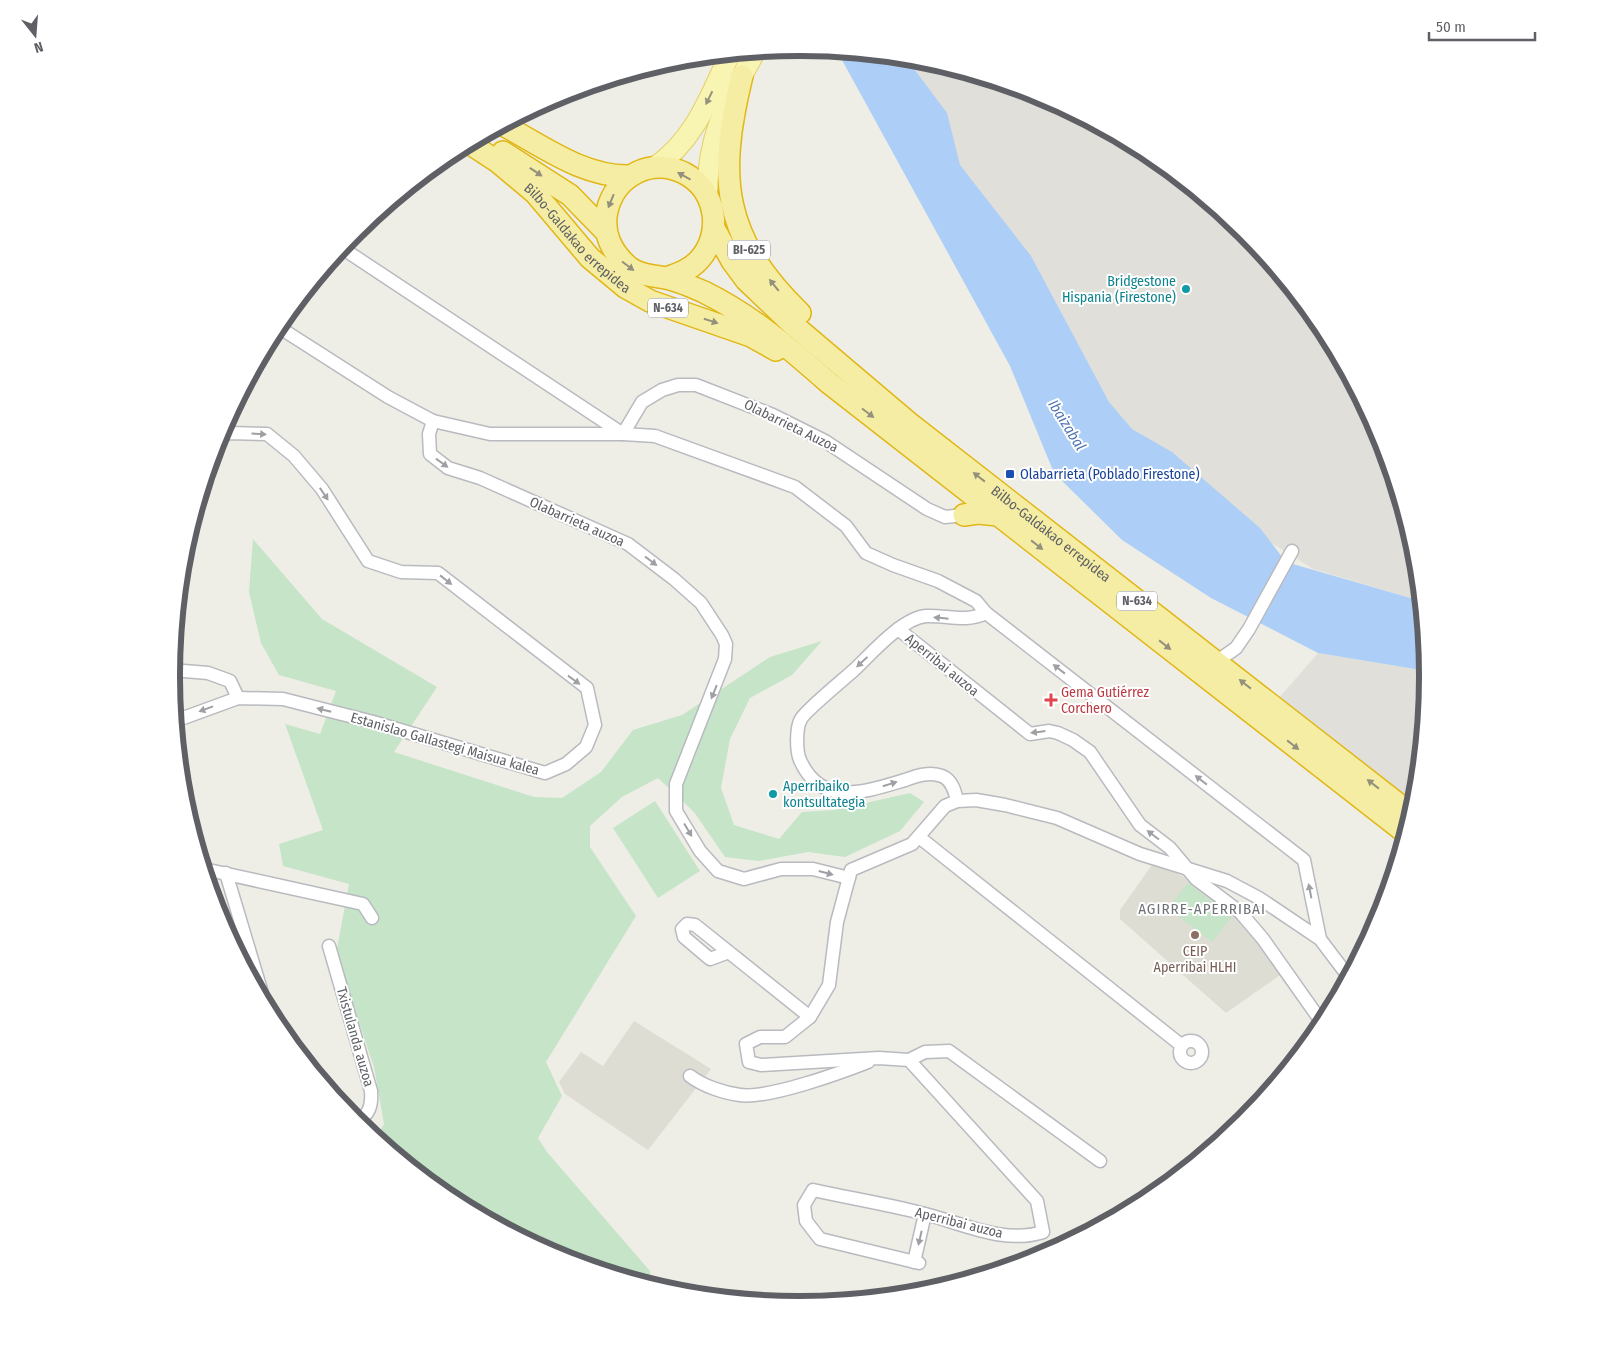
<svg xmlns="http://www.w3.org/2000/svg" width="1599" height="1352" font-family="'Fira Sans Condensed',sans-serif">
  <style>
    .industrial { fill: #e1dfda }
    .education { fill: #deddd4 }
    .green { fill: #c5e4c8 }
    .water { fill: #adcff7 }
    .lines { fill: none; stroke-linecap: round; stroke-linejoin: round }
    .minor-casing { stroke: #b8babf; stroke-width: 15 }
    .primary-casing { stroke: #e5d069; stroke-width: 22 }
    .trunk-casing { stroke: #e0b715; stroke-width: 24 }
    .minor { stroke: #fff; stroke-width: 12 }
    .primary { stroke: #f8f4b2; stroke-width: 20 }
    .trunk { stroke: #f6eda5; stroke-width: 21 }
    .oneway { fill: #949480 }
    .oneway2 { fill: #93917b }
    .oneway3 { fill: #9ea0a3 }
    .culture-dot { fill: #0f9aa8; stroke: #fff; stroke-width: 2 }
    .transit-dot { fill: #1a4fb4; stroke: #fff; stroke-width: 2 }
    .health-dot { fill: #e0444e; stroke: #fff; stroke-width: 2 }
    .education-dot { fill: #8d6e63; stroke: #fff; stroke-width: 2 }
    .labels { text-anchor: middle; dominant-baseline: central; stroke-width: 4; stroke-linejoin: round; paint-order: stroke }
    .shield { fill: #fff; stroke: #8e9093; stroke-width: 1 }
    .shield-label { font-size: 12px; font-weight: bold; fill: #5e6065 }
    .street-label { font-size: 14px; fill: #5e6065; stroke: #fff }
    .culture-label { font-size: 14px; fill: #0d838f; stroke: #fff; text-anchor: end }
    .transit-label { font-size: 14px; fill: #164399; stroke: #fff; text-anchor: start }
    .health-label { font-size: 14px; fill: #be3a42; stroke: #fff; text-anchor: start }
    .education-label { font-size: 14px; fill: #785e54; stroke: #fff }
    .water-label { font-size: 15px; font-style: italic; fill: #4e74b1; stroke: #fff }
    .neighbourhood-label { font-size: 15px; letter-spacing: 1px; fill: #6f7277; stroke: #fff }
    .rim { fill: none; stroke: #5e6065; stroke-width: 6 }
  </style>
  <rect width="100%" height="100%" fill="#efeee6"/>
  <g class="industrial">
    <path d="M888 56 922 60 1040 95 1149 154 1244 232 1322 327 1380 436 1416 554 1421 601 1313 569 1150 467 1046 332Z"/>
    <path d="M1318 653 1427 671 1415 803 1278 699Z"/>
  </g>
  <g class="education">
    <path d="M1154 862 1192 881 1244 925 1261 945 1280 975 1226 1013 1120 919V910Z"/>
    <path d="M634 1021 711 1069 648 1150 565 1094 559 1082 581 1052 603 1066Z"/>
  </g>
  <g class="green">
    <path d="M253 539 322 619 437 687 394 752 534 797 562 798 601 772 633 730 682 715 770 657 822 641 792 675 750 698 730 739 721 788 734 825 779 839 802 812 835 810 910 793 924 802 900 831 845 857 808 852 759 861 725 857 694 812 658 778 622 797 590 826V847L636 916 546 1062 562 1096 538 1138 547 1152 650 1271 651 1284 559 1257 450 1198 376 1138 384 1124 374 1067 336 954 349 884 283 866 279 844 323 830 285 724 320 734 336 691 279 675 261 643 249 592Z"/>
    <path d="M655 801 700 871 658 898 613 828Z"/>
    <path d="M1188 883 1232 917 1212 942 1168 908Z"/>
  </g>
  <path class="water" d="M837 51 906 58 947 113 960 165 1031 256 1109 402 1132 429 1172 452 1260 528 1286 562 1421 601 1427 671 1318 653 1211 598 1122 540 1054 473 1010 366Z"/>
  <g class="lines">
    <g class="minor-casing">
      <g id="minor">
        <path d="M342 248 623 434 642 402 662 390 678 385H696L773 415 825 441 927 509 945 517 964 515"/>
        <path d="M277 326 388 397 433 421 490 434H623L655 436 795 487 846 526 866 553 893 565 938 581 976 601 986 613 1304 860 1320 939"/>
        <path d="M433 421 429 434 430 454 448 468 480 478 628 544 674 579 701 603 722 635 726 644 725 659 676 784V811L700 851 718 871 744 879 781 869H813L849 878"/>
        <path d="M898 629 1030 734 1049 731 1058 733 1073 740 1090 752 1140 825 1170 848 1196 879 1240 912 1263 939 1323 1024"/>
        <path d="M1216 662 1236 648 1249 629 1292 551"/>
        <path d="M172 670 208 673 230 681 238 698"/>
        <path d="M175 721 238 698 283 699 373 722 545 773 566 764 586 747 595 725 587 688 438 573 401 572 368 561 322 489 294 456 267 434 229 433 218 439"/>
        <path d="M957 801C955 791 952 780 942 776 930 771 916 776 905 780 865 792 821 808 800 760 796 751 796 727 801 719 805 711 844 679 854 670 871 654 902 618 926 616 948 615 965 623 986 613"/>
        <path d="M919 837 1181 1045"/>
        <path d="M204 869 363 904 372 918"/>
        <path d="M226 873 265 1003"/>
        <path d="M329 946 371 1091C372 1105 370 1116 355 1121"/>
        <path d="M729 952 710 959 684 937 682 929 687 924 695 925 810 1017"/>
        <circle cx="1191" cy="1052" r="11"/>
        <path d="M909 1060 925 1052 949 1051 1100 1161"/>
        <path d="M690 1076C703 1086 724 1093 740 1095 768 1099 840 1073 868 1062"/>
        <path d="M914 1262 925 1214"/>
        <path d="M919 1263 820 1239 806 1221 804 1205 813 1190C849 1198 885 1204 921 1213 960 1222 1003 1245 1043 1232L1037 1201 909 1060 879 1058 761 1065 749 1062 746 1044 760 1037H785L810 1017 829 985 837 922 851 870 912 844 945 806 957 801 976 800 1005 805 1057 818 1140 854 1227 881 1259 898 1320 939 1348 976"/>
      </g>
    </g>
    <g class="primary-casing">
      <g id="primary">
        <path d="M655 167C695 140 710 96 730 54"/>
        <path d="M707 195C708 133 726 105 755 52"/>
      </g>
    </g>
    <g class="trunk-casing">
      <g id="trunk">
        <path d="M742 76C717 178 722 237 800 313"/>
        <path d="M503 125C543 146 583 177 629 176"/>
        <path id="s1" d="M469 143 498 162 535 193 590 258 625 287 650 301 751 336 776 350"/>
        <path d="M503 152 570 195 606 232"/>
        <path id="s2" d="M715 230 732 261 746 280 791 323 909 423 1411 814"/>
        <path d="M666 278C678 274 690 270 699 260 723 234 717 190 684 173 651 157 615 176 607 211 602 233 612 253 629 267 639 276 653 275 665 278 677 280 692 287 704 292 754 317 788 347 829 383L1406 833"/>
        <path d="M964 515 978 513 998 515"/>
      </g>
    </g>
    <use href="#minor" class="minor"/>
    <use href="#primary" class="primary"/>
    <use href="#trunk" class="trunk"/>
  </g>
  <defs><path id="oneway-solid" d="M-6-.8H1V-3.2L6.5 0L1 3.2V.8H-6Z" transform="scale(1.25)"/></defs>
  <use class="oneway" href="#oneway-solid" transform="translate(709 98) rotate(116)"/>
  <g class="oneway2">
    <use href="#oneway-solid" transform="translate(536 172) rotate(34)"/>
    <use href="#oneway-solid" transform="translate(684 176) rotate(-151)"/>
    <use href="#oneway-solid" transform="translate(611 201) rotate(112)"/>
    <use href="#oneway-solid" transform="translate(628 266) rotate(37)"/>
    <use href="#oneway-solid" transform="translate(774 285) rotate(-129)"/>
    <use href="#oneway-solid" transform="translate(711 321) rotate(18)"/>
    <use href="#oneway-solid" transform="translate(868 413) rotate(37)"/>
    <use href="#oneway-solid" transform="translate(979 477) rotate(-142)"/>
    <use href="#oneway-solid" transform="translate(1037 545) rotate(38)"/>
    <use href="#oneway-solid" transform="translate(1165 645) rotate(38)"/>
    <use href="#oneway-solid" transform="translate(1245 684) rotate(-142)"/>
    <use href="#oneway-solid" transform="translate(1293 745) rotate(38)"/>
    <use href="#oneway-solid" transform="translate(1373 784) rotate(-142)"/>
  </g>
  <g class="oneway3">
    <use href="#oneway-solid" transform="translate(259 434) rotate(3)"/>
    <use href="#oneway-solid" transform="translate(442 463) rotate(36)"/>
    <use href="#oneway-solid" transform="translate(324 494) rotate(56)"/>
    <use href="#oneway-solid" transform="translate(651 561) rotate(37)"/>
    <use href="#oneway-solid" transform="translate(446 580) rotate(38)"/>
    <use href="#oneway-solid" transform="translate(941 618) rotate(-174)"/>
    <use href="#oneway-solid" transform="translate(862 662) rotate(137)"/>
    <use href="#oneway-solid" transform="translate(1059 669) rotate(-142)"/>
    <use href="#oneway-solid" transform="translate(574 680) rotate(36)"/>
    <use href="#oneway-solid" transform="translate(714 692) rotate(112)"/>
    <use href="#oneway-solid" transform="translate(206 709) rotate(160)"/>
    <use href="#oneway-solid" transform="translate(324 710) rotate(-166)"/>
    <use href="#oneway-solid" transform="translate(1038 732) rotate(173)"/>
    <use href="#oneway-solid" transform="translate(1201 780) rotate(-142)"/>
    <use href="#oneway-solid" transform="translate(890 784) rotate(-17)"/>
    <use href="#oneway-solid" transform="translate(688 830) rotate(59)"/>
    <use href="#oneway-solid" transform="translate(1153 835) rotate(-143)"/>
    <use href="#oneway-solid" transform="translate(826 873) rotate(15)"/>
    <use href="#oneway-solid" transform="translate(1310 891) rotate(-101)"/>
    <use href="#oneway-solid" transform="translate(920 1238) rotate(103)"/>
  </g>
  <g class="culture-dot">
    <circle cx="1186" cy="289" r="5"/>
    <circle cx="773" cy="794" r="5"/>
  </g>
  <rect class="transit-dot" x="1005" y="469" width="10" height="10" rx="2.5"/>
  <path class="health-dot" d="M1048.5 692.5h5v5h5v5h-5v5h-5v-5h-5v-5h5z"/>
  <circle class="education-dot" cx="1195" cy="935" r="5"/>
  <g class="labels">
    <g class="shield">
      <rect x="728" y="240.5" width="42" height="19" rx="4"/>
      <rect x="648" y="298.5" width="40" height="19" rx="4"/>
      <rect x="1117" y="591.5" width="40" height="19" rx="4"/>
    </g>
    <g class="shield-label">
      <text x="749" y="250">BI-625</text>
      <text x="668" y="308">N-634</text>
      <text x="1137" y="601">N-634</text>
    </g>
    <g class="street-label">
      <text stroke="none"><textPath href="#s1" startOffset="145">Bilbo-Galdakao errepidea</textPath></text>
      <text transform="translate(791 426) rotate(26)">Olabarrieta Auzoa</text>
      <text transform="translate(577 522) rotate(24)">Olabarrieta auzoa</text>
      <text stroke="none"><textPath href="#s2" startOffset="456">Bilbo-Galdakao errepidea</textPath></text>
      <text transform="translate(942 665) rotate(39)">Aperribai auzoa</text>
      <text transform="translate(445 744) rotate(16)">Estanislao Gallastegi Maisua kalea</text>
      <text transform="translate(355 1037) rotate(74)">Txistulanda auzoa</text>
      <text transform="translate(959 1223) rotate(14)">Aperribai auzoa</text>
    </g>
    <g class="culture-label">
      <text x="1176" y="281">Bridgestone<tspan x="1176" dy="16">Hispania (Firestone)</tspan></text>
      <text x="783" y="786" text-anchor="start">Aperribaiko<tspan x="783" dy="16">kontsultategia</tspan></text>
    </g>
    <g class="transit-label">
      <text x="1020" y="474">Olabarrieta (Poblado Firestone)</text>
    </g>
    <g class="health-label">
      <text x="1061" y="692">Gema Gutiérrez<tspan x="1061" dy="16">Corchero</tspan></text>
    </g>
    <g class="education-label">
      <text x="1195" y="951">CEIP<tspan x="1195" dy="16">Aperribai HLHI</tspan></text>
    </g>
    <g class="water-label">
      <text transform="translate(1067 425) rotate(58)">Ibaizabal</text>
    </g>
    <g class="neighbourhood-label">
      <text x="1202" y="909">AGIRRE-APERRIBAI</text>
    </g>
  </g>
  <path d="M0 0H1599V1352H0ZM799 56H800A619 619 0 0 1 1419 675V677A619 619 0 0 1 800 1296H799A619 619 0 0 1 180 677V675A619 619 0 0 1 799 56Z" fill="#fff" fill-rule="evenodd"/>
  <path class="rim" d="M799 56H800A619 619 0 0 1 1419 675V677A619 619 0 0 1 800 1296H799A619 619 0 0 1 180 677V675A619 619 0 0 1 799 56Z"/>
  <g transform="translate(35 35) rotate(163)" stroke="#ffffff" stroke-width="4" paint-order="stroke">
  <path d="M0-4L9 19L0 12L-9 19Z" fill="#5e6065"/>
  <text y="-8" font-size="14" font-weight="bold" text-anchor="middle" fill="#5e6065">N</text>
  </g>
  <path d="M1429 32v8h106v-8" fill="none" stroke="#5e6065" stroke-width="2.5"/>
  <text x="1436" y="32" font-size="15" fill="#5e6065" stroke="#ffffff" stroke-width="4" paint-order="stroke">50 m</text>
</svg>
